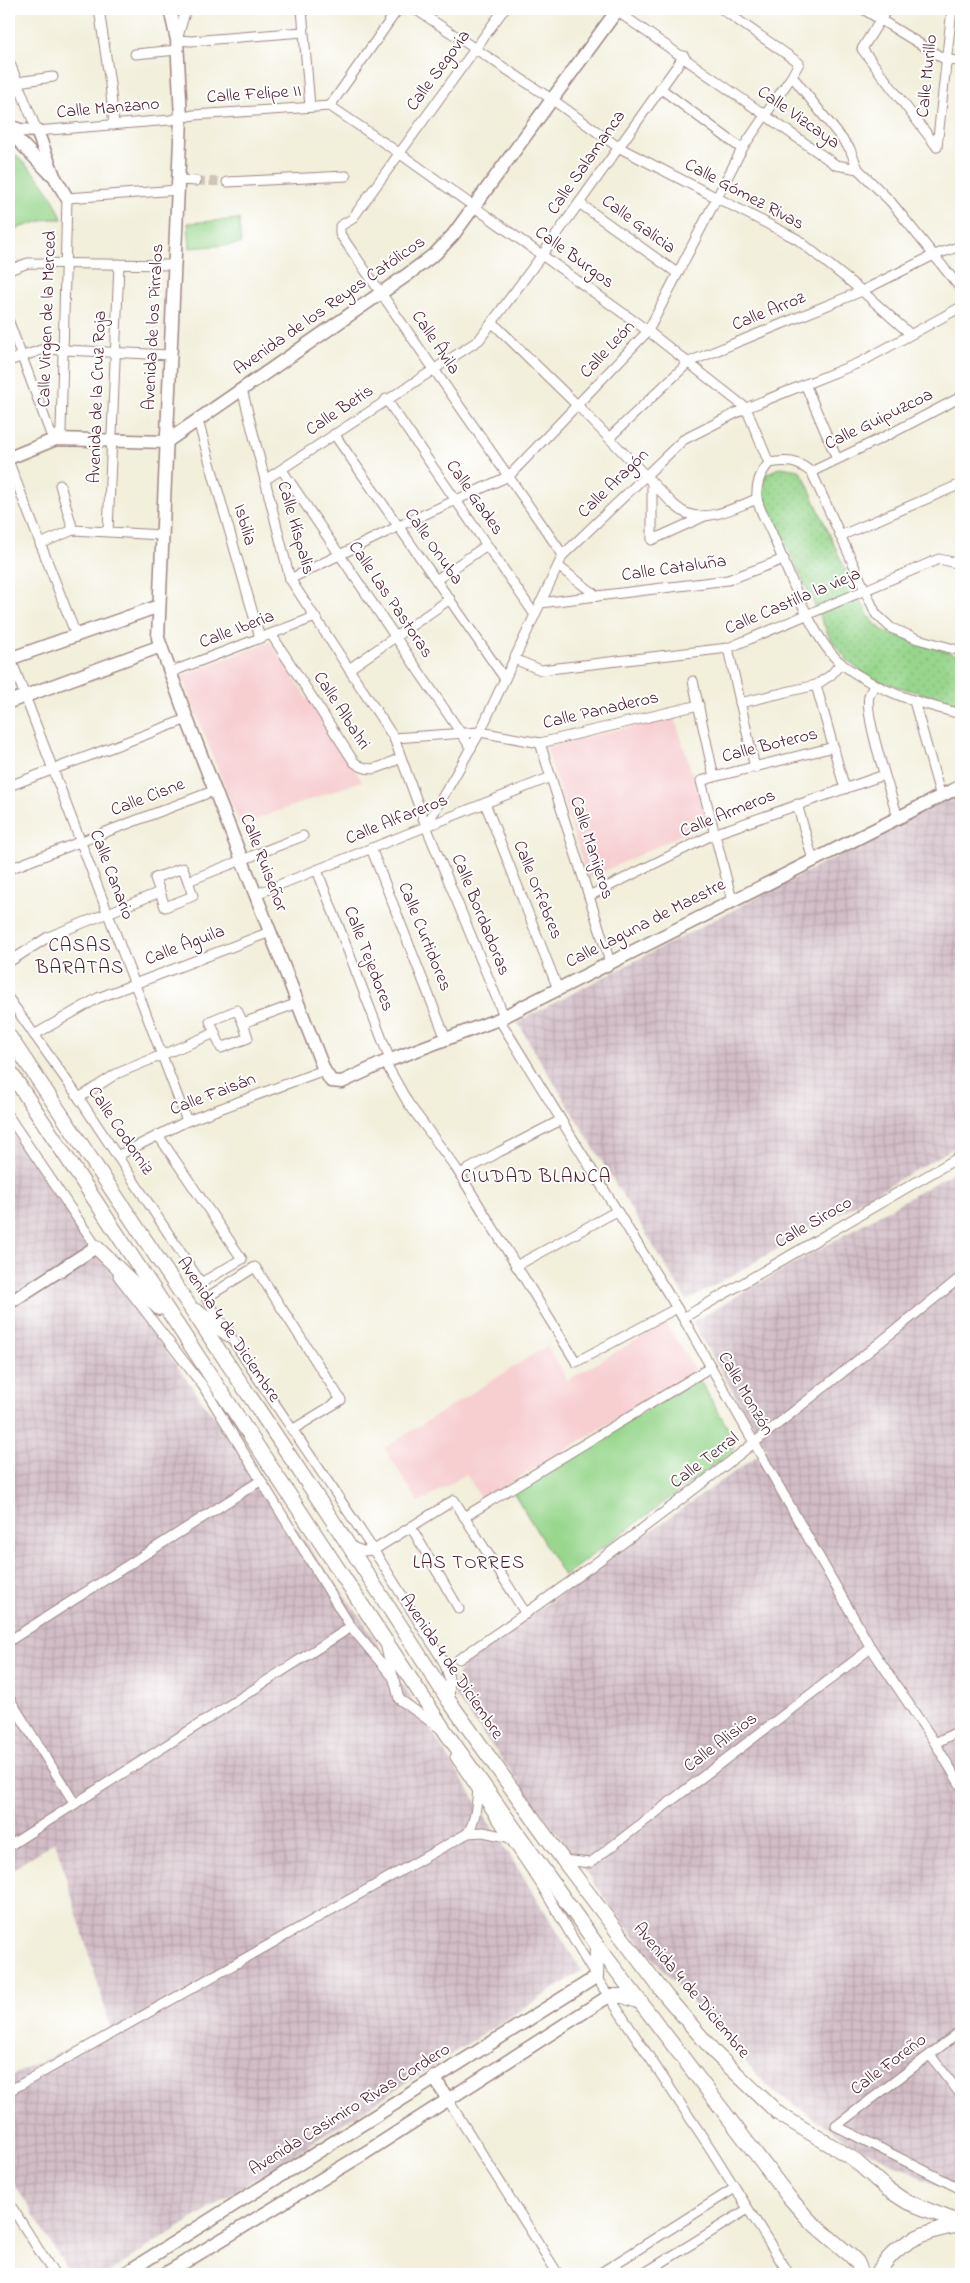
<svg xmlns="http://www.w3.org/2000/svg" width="970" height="2283" font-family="'Indie Flower',sans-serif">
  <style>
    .built { fill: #f7cfd1 }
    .industrial { fill: url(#industrial-grid) }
    .grass { fill: #97d68c; stroke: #707a5c }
    .park { fill: url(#park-dots); stroke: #707a5c }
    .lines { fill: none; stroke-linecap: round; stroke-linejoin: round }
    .street-tunnel { stroke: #d0c5b8; stroke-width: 9; stroke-dasharray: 9 4.5; stroke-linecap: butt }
    .street-casing { stroke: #9e8783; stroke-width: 11 }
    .secondary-casing { stroke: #9e8783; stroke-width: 15 }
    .primary-casing { stroke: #9e8783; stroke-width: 16 }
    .street { stroke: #fff; stroke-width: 9 }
    .secondary { stroke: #fff; stroke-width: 12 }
    .primary { stroke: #fff; stroke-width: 14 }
    .labels { text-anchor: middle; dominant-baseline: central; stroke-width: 4; stroke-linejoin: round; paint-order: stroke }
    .street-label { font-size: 18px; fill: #4a1f2b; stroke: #fff }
    .neighbourhood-label { font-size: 19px; letter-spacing: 1px; fill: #4a1f2b; stroke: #fff }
  </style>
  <defs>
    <pattern id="industrial-grid" width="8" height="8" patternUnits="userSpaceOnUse" patternTransform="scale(1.25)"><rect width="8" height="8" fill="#d2bdc6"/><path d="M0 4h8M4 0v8" fill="none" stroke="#b6a2aa"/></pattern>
    <pattern id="park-dots" width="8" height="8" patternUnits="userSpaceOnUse" patternTransform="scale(1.25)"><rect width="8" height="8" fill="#97d68c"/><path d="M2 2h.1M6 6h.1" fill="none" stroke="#84b779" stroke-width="1.8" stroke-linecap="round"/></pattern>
  </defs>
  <rect width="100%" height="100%" fill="#fff"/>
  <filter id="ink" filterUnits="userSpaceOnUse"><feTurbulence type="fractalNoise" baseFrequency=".02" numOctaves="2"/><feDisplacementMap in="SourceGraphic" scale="10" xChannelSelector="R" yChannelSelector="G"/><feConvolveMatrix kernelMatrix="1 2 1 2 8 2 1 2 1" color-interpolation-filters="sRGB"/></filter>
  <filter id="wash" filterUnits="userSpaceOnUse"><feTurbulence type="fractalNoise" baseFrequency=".0096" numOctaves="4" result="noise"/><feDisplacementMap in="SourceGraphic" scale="20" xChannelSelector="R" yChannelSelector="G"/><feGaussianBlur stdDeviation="1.12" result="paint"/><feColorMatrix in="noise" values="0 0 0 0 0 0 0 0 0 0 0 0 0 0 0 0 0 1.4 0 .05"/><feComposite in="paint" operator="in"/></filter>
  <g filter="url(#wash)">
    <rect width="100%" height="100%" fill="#f2efdb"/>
    <g class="built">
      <path d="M270 642 362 781 240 825 181 676Z"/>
      <path d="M674 716 708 822 588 879 546 747Z"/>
      <path d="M666 1323 696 1371 482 1500 466 1474 419 1503 384 1448 547 1346 568 1380Z"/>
    </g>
    <g class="industrial">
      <path d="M961 792V1144L687 1301 517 1022Z"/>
      <path d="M9 1128 161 1344 363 1621 582 1971 106 2274H70L9 2175V2077L111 2028 55 1841 9 1872Z"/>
      <path d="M961 1168V2197L846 2140 767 2086 630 1932 455 1696 456 1679 464 1662 767 1449 692 1322Z"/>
    </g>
    <g class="grass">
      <path d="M9 149C35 174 49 184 62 219H48L9 231Z"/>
      <path d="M239 219 241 244 190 248 188 223Z"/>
      <path d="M699 1379 732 1435 734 1445 731 1453 564 1576 512 1490Z"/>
    </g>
    <path class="park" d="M781 467 799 470 804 477 853 587 871 620 885 632 961 656V705L871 679 849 662 830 638 762 493 763 482 766 474Z"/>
  </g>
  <g filter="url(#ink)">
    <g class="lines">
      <path class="street-tunnel" d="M196 181 227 182"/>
      <g class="street-casing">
        <g id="street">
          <path d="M99 9 110 84 114 125"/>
          <path d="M186 9 177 40 191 41 303 32"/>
          <path d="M302 9 310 107"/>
          <path d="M415 9 553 100 618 147 797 239 862 291 910 334"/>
          <path d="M504 9 352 219 340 226V234L563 555"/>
          <path d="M614 9 836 165 858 169 891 202 961 289"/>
          <path d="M863 9 946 60 961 61"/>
          <path d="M887 9 862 49 937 147"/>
          <path d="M135 54 177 50"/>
          <path d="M9 61 37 131 170 120 194 115 330 106"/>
          <path d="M792 76 850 149 858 169"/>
          <path d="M17 82 53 77"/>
          <path d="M660 88 742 149"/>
          <path d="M330 106 399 153 648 331 746 408 769 463"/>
          <path d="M330 106 398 9"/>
          <path d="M937 147 952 9"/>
          <path d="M179 180 196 181"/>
          <path d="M227 182 346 176"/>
          <path d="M579 203 677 273"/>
          <path d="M9 270 28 263 174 265"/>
          <path d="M9 322 50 432 56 439 61 431 67 198 178 190"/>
          <path d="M493 323 578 406 673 504C677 507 681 511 686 513 707 523 738 506 757 499"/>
          <path d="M9 361 44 349 170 355"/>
          <path d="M805 384 837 459"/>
          <path d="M242 389 290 579 394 738 426 826 504 1016"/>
          <path d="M386 399 535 615"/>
          <path d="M198 421 260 638"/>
          <path d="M334 434 505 679"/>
          <path d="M609 438 689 362 862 291 934 255 961 246"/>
          <path d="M9 463 76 635"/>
          <path d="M282 470 471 748"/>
          <path d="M811 472 890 434 961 397"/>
          <path d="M265 480 479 340 542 255 684 56"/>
          <path d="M652 483V540L705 516"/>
          <path d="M60 485 73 530"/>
          <path d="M108 531 119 264"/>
          <path d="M840 536 961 484"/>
          <path d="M40 544 73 530 162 535"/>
          <path d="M558 566 597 596"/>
          <path d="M290 579 399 526 509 476 648 331 742 149 792 76 799 63 722 9"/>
          <path d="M436 580 487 545"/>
          <path d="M540 603 728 580 784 559"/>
          <path d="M271 634 354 762C371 776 383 765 401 758"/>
          <path d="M728 648 755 768"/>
          <path d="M961 651 918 639 891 628 876 614 812 473C797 460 787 460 769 463 760 474 756 483 757 498 758 509 769 525 773 536 789 572 812 641 843 665 879 692 919 703 961 714"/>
          <path d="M9 654 187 1121"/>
          <path d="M514 659 541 670 728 648 939 559 961 564"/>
          <path d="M349 669 450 599"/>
          <path d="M171 672 315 617"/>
          <path d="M693 681 714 777 701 781 732 900"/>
          <path d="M816 685 845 789"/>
          <path d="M874 686C872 689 870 693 869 696 864 716 891 795 898 817"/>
          <path d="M914 701 941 797"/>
          <path d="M740 703 816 685 831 675 841 663"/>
          <path d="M394 738 480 732 540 743 699 705"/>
          <path d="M540 743 610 962"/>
          <path d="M714 777 834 747"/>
          <path d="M9 786 187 719"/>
          <path d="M485 803 558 989"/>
          <path d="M797 804 813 860"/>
          <path d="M426 826 480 732 563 555 683 440 746 408 861 362 961 307"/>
          <path d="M371 848 446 1039"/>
          <path d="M9 869 216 790"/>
          <path d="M317 870 390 1060"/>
          <path d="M160 892 155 878 183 868 188 881 303 836"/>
          <path d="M256 894 551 777"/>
          <path d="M589 896 714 834 884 775"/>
          <path d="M9 962 48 937 160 892 165 907 193 896 188 881"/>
          <path d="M9 999 79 1098 201 1283 242 1259 158 1135"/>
          <path d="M499 1019 683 1318 871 1648 935 1743 961 1786"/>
          <path d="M215 1033 210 1021 237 1010 243 1023 298 1003"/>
          <path d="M34 1035 98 998 270 932"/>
          <path d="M385 1062 408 1103 456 1168 576 1362 677 1308"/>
          <path d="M79 1098 116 1074 215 1033 221 1048 248 1038 243 1023"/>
          <path d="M9 1117 98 1249"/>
          <path d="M117 1156 187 1121 324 1070"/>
          <path d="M460 1174 499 1152 561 1120"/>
          <path d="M516 1266 617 1211"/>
          <path d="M118 1276 203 1386 351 1627 393 1677"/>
          <path d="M683 1318 961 1156"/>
          <path d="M292 1430 341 1400 255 1267 206 1298C259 1384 319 1466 374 1551 396 1585 417 1620 439 1654 449 1670 451 1681 449 1700"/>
          <path d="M464 1517 711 1367"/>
          <path d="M411 1527 459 1609"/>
          <path d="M349 1546 363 1551 374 1550 454 1500 526 1614"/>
          <path d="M9 1641 260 1481"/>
          <path d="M386 1648 399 1699 441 1729"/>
          <path d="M459 1659C634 1542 798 1409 961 1277"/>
          <path d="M9 1698 75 1804"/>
          <path d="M935 1743 961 1730"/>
          <path d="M455 1757 540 1883 596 1977 710 2148 789 2274"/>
          <path d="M478 1790C476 1806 476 1819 468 1833L483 1832 511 1838"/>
          <path d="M9 1846 351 1627"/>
          <path d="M563 1860 590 1863 871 1648"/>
          <path d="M961 2031 836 2126 961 2189"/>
          <path d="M930 2055 961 2095"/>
          <path d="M9 2091 468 1833"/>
          <path d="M448 2100 558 2274"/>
          <path d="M9 2203 54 2274"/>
          <path d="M599 2274 735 2188"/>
          <path d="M643 2274 748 2209"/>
        </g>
      </g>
      <g class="secondary-casing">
        <g id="secondary">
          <path d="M170 9 177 40 181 118 158 638 187 719 324 1070 331 1081 342 1082 385 1062 499 1019 961 786"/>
          <path d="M9 126 20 130 37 131 54 176 67 198"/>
          <path d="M9 131 50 173"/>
          <path d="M9 458 56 439 166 442 407 275 436 253 453 235 618 9"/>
          <path d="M9 659 159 606"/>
          <path d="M9 702 161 646"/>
          <path d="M9 1303 96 1247"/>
          <path d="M434 2077 448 2100"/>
          <path d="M124 2274 596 1977"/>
          <path d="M165 2274 365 2153 609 1996"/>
        </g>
      </g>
      <g class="primary-casing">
        <g id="primary">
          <path d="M9 1036 331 1518 449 1701 563 1860 667 1997 716 2054 779 2114 852 2158 887 2189 907 2202 961 2223"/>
          <path d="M9 1070 447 1734 597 1945 788 2196 809 2220 851 2256 857 2262 862 2274"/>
          <path d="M96 1247 159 1308"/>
          <path d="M196 1311 228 1334"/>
          <path d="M596 1977 597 1945"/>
          <path d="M609 1996H623L641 2002"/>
          <path d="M877 2274C896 2242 925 2230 961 2225"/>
        </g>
      </g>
      <use href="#street" class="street"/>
      <use href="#secondary" class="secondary"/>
      <use href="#primary" class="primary"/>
    </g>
  </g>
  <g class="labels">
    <g class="street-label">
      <text transform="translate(439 71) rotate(-54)">Calle Segovia</text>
      <text transform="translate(928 76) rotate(-84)">Calle Murillo</text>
      <text transform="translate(254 95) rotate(-4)">Calle Felipe II</text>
      <text transform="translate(108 109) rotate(-5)">Calle Manzano</text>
      <text transform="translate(798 118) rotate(35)">Calle Vizcaya</text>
      <text transform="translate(587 163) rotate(-55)">Calle Salamanca</text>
      <text transform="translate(744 195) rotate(28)">Calle Gómez Rivas</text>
      <text transform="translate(638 225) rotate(36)">Calle Galicia</text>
      <text transform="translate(574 258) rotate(36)">Calle Burgos</text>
      <text transform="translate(330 306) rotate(-35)">Avenida de los Reyes Católicos</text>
      <text transform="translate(769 312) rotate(-22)">Calle Arroz</text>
      <text transform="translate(48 319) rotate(-88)">Calle Virgen de la Merced</text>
      <text transform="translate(154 327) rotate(-87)">Avenida de los Pirralos</text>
      <text transform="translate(435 343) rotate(56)">Calle Ávila</text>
      <text transform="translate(608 350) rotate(-47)">Calle León</text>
      <text transform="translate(98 397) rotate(-88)">Avenida de la Cruz Roja</text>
      <text transform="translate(340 411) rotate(-34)">Calle Betis</text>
      <text transform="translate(879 420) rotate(-26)">Calle Guipuzcoa</text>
      <text transform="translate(614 484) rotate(-44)">Calle Aragón</text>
      <text transform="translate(474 498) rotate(55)">Calle Gades</text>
      <text transform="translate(244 525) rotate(74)">Isbilia</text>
      <text transform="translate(295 528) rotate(74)">Calle Híspalis</text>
      <text transform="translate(433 547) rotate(55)">Calle Onuba</text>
      <text transform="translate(674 569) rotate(-8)">Calle Cataluña</text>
      <text transform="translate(390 600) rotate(56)">Calle Las Pastoras</text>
      <text transform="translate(793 602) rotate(-23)">Calle Castilla la vieja</text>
      <text transform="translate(237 630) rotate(-21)">Calle Iberia</text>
      <text transform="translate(341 711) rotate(57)">Calle Albahri</text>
      <text transform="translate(601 711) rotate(-13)">Calle Panaderos</text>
      <text transform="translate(770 746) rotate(-14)">Calle Boteros</text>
      <text transform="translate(148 798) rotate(-21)">Calle Cisne</text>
      <text transform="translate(728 814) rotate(-22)">Calle Armeros</text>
      <text transform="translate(397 820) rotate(-22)">Calle Alfareros</text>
      <text transform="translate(591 848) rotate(72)">Calle Manijeros</text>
      <text transform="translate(263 863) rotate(69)">Calle Ruiseñor</text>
      <text transform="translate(111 875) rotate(69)">Calle Canario</text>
      <text transform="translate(537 890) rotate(68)">Calle Orfebres</text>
      <text transform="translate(480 915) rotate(68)">Calle Bordadoras</text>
      <text transform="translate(646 924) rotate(-27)">Calle Laguna de Maestre</text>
      <text transform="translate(424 937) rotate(68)">Calle Curtidores</text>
      <text transform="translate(185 946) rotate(-21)">Calle Águila</text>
      <text transform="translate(368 959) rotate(69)">Calle Tejedores</text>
      <text transform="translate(213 1095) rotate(-21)">Calle Faisán</text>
      <text transform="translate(120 1131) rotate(56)">Calle Codorniz</text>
      <text transform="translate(814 1223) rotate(-30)">Calle Siroco</text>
      <text transform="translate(228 1330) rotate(56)">Avenida 4 de Diciembre</text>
      <text transform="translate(745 1394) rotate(60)">Calle Monzón</text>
      <text transform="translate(705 1461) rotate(-37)">Calle Terral</text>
      <text transform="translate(451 1667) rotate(56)">Avenida 4 de Diciembre</text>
      <text transform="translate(721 1743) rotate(-37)">Calle Alisios</text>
      <text transform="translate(691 1991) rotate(50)">Avenida 4 de Diciembre</text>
      <text transform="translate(889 2065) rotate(-37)">Calle Foreño</text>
      <text transform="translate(350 2110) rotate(-32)">Avenida Casimiro Rivas Cordero</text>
    </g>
    <g class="neighbourhood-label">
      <text x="80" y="946">CASAS<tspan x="80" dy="22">BARATAS</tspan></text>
      <text x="536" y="1177">CIUDAD BLANCA</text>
      <text x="469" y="1563">LAS TORRES</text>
    </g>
  </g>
  <rect width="970" height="2283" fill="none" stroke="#fff" stroke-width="30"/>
</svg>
